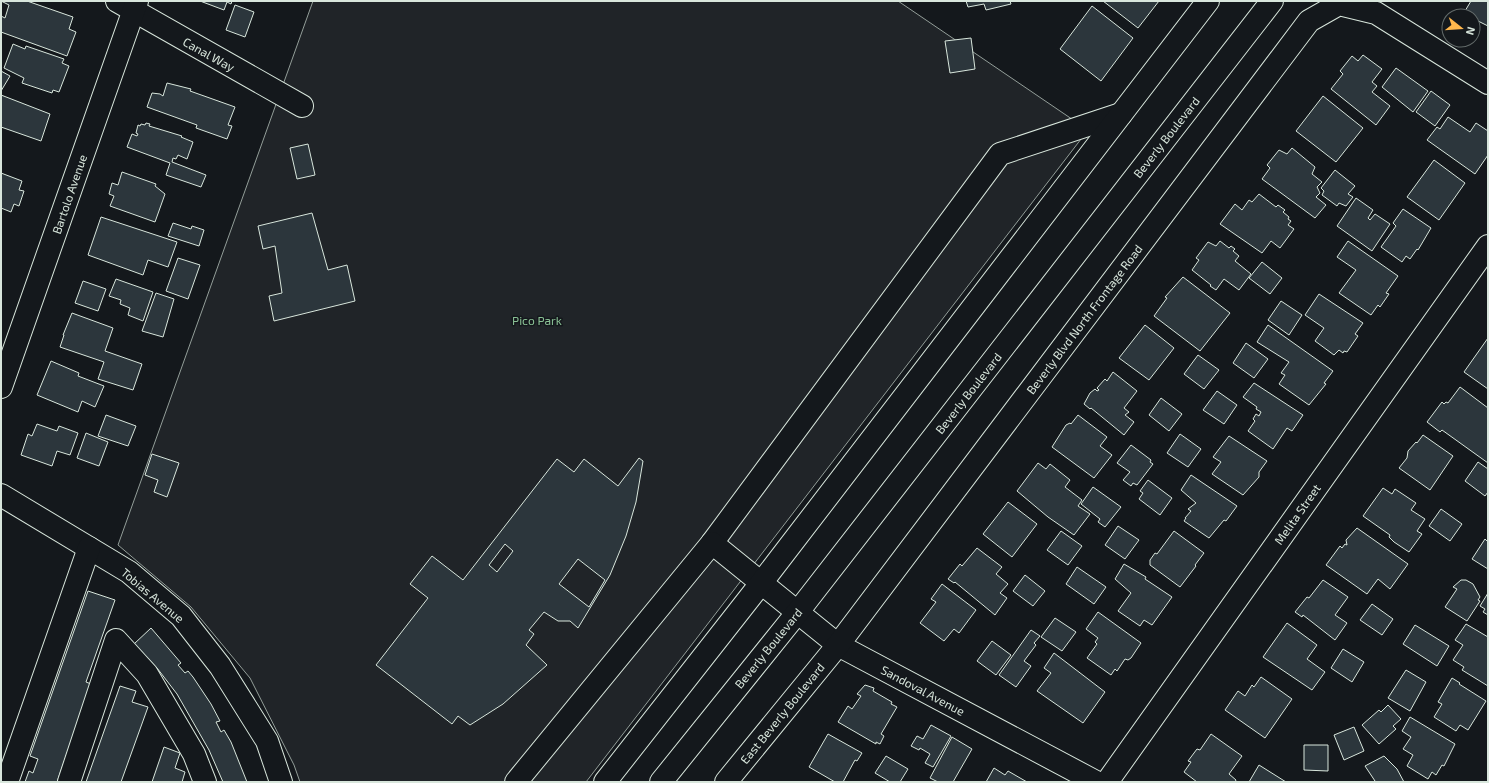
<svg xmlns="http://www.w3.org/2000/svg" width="1489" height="783" font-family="'Exo 2',sans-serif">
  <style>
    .green { fill: #202428; stroke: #939e99 }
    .building { fill: #2c363c; stroke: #d8e6dc; fill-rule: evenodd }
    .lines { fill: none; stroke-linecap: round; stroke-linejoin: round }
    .minor-casing { stroke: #d8e6dc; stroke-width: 24 }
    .major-casing { stroke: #d8e6dc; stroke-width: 24 }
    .minor { stroke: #14181c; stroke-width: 22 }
    .major { stroke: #14181c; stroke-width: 22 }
    .labels { text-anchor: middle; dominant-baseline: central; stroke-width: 3; stroke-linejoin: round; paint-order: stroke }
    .street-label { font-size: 12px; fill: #d8e6dc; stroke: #14181c }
    .park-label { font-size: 12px; fill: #8ac095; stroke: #14181c }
  </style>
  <rect width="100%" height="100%" fill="#14181c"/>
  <path class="green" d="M313 1H898L1088 130 586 782H300L294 765 250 678 191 607 118 545Z"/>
  <g class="building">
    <path d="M1 1H27L73 17 69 29 76 32 67 56 1 32V16L5 18 9 5Z"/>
    <path d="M200 1H232L231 4 227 2 224 10Z"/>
    <path d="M966 1H1010L1011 4 986 10 984 4 968 7Z"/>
    <path d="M1103 1H1159L1138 28Z"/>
    <path d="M1471 1H1488V26L1474 19 1473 16 1465 11Z"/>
    <path d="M235 5 254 12 245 37 226 30Z"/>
    <path d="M1092 6 1133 38 1101 81 1060 49Z"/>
    <path d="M971 38 975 69 950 73 945 41Z"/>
    <path d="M13 44 25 49 26 46 64 59 62 63 69 66 59 92 53 90 52 93 22 83 24 78 4 68Z"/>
    <path d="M1363 55 1382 69 1372 82 1377 86 1372 92 1390 106 1376 125 1331 89 1343 74 1340 71 1352 56 1358 61Z"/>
    <path d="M1396 68 1428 91 1413 112 1382 87Z"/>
    <path d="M1 71 10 76 1 91Z"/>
    <path d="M167 83 191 89 190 91 235 107 228 125 232 126 227 139 196 128 197 125 147 107 152 93 160 94 163 96Z"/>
    <path d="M1431 91 1450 105 1435 126 1416 112Z"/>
    <path d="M1 95 50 114 41 141 1 127Z"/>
    <path d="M1323 96 1363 128 1336 162 1296 131Z"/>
    <path d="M1448 117 1470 132 1476 123 1488 131V155L1475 174 1427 140 1437 127 1440 129Z"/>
    <path d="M146 123 150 124 149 126 182 136 181 137 193 142 187 159 178 155 176 159 173 158 172 162 206 175 201 187 166 175 170 163 127 147 132 134 137 136 138 134 136 133 138 125 140 126 141 124 145 125Z"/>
    <path d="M308 144 315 175 297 179 290 148Z"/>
    <path d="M1292 148 1315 167 1312 174 1322 182 1317 187 1320 193 1316 197 1326 205 1315 218 1262 179 1270 168 1267 165 1279 150 1287 154Z"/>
    <path d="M1434 160 1465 183 1439 220 1407 197Z"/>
    <path d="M1335 170 1355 186 1348 194 1353 197 1346 206 1339 203 1337 206 1322 195 1324 191 1321 188Z"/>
    <path d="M122 172 156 184 155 186 165 194 155 222 110 206 114 196 109 194 112 183 118 185Z"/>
    <path d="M1 173 22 181 19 190 24 191 19 206 14 204 11 212 1 208Z"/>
    <path d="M1259 194 1276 207 1278 205 1285 210 1283 212 1289 217 1288 219 1291 221 1288 225 1294 229 1280 248 1271 241 1262 253 1220 224 1235 204 1242 210 1249 200 1252 202Z"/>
    <path d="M1356 198 1373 210 1368 218 1370 220 1375 214 1390 224 1372 251 1337 226Z"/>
    <path d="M1403 209 1431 228 1418 250 1417 249 1410 259 1406 256 1402 262 1381 247 1396 226 1393 223Z"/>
    <path d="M312 213 328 270 347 265 355 301 274 321 269 296 282 293 275 246 263 249 258 226Z"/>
    <path d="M101 217 177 242 168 267 148 260 143 275 88 255Z"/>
    <path d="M173 223 191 229 192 226 204 230 199 246 168 236Z"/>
    <path d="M1220 241 1229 248 1231 246 1235 249 1233 251 1239 256 1235 261 1251 274 1239 290 1224 279 1216 290 1210 286 1211 285 1192 270 1199 260 1196 258 1208 242 1216 246Z"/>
    <path d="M1348 241 1398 276 1386 293 1389 294 1380 307 1378 305 1371 315 1339 293 1356 270 1337 257Z"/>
    <path d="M178 258 200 265 188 299 166 291Z"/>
    <path d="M1262 262 1282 278 1270 294 1249 278Z"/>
    <path d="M1183 277 1230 313 1200 351 1154 316 1167 298 1165 297Z"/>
    <path d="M116 279 153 292 143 321 128 315 130 308 120 304 121 300 109 296Z"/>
    <path d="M83 281 106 289 98 311 75 303Z"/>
    <path d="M156 293 174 299 163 337 142 331Z"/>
    <path d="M1319 294 1363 323 1355 334 1358 336 1347 352 1344 351 1343 353 1339 350 1334 355 1315 341 1324 328 1305 315Z"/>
    <path d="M1281 301 1302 315 1289 335 1268 320Z"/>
    <path d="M72 313 113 328 105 351 142 364 133 390 98 379 104 362 60 347 64 335H63Z"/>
    <path d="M1145 325 1174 348 1149 380 1119 358Z"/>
    <path d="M1268 325 1333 371 1324 383 1326 384 1309 405 1279 384 1285 375 1281 373 1289 362 1257 342Z"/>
    <path d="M1488 338V389L1464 372Z"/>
    <path d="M1246 343 1268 359 1254 378 1233 363Z"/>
    <path d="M1198 355 1219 370 1204 389 1184 374Z"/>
    <path d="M51 361 79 373 78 376 104 386 95 407 82 401 78 412 37 395Z"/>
    <path d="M1113 372 1137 391 1124 408 1129 412 1125 415 1134 422 1124 435 1091 408 1090 409 1084 404 1090 393 1095 389 1097 391 1099 390 1097 388 1105 379 1107 381Z"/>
    <path d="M1254 383 1303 415 1292 431 1287 428 1273 449 1248 431 1255 421 1253 419 1256 414 1259 416 1261 412 1256 409 1257 407 1243 397Z"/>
    <path d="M1460 387 1488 408V463L1442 430 1440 432 1427 422 1442 402 1444 404 1446 402 1448 403Z"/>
    <path d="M1217 391 1237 405 1224 424 1203 410Z"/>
    <path d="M1161 398 1182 414 1169 431 1149 415Z"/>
    <path d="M106 415 136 426 128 446 98 436Z"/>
    <path d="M1078 415 1107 437 1100 446 1112 455 1094 478 1052 447 1066 425 1070 423 1071 424Z"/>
    <path d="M37 424 57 431 59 426 78 433 70 455 57 451 52 466 21 455 28 434 32 436Z"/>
    <path d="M86 433 108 442 99 466 77 458Z"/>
    <path d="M1180 434 1201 449 1188 467 1167 453Z"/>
    <path d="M1423 435 1453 456 1430 490 1399 468 1407 458 1408 451 1416 442 1417 443Z"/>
    <path d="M1229 436 1267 461 1259 472V477L1243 495 1212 474 1221 462 1213 457Z"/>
    <path d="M1131 445 1151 460 1150 462 1153 464 1137 485 1133 483 1131 486 1123 480 1130 472 1117 463Z"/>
    <path d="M152 454 179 463 167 497 154 492 158 480 145 475Z"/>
    <path d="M639 458 643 461 636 502 626 536 610 575 578 628 570 621H558L544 612 529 630 534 634 526 645 547 665 503 704 470 725 458 716 452 724 376 665 428 598 410 584 432 556 463 580 557 459 574 472 584 459 618 486ZM505 544 513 551 497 572 489 565ZM578 559 605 580 589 607 559 584Z"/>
    <path d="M1478 462 1488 469V492L1485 496 1465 481Z"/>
    <path d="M1038 463 1046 469 1050 464 1070 480 1065 487 1082 500 1078 506 1090 514 1074 535 1048 517 1017 491Z"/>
    <path d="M1191 475 1237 506 1226 521 1224 520 1209 538 1184 521 1186 518H1185L1191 511 1188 509 1196 503 1181 490Z"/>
    <path d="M1148 480 1172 498 1160 515 1139 499 1143 493 1140 491Z"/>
    <path d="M1093 487 1121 507 1105 527 1098 522 1100 519 1081 504Z"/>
    <path d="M1383 488 1392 494 1395 489 1416 503 1411 510 1425 519 1417 531 1422 534 1409 552 1394 542 1389 537 1390 535 1363 516Z"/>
    <path d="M1008 502 1037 524 1012 557 983 534Z"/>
    <path d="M1441 509 1462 524 1450 541 1429 526Z"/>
    <path d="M1118 526 1139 540 1125 559 1105 545Z"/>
    <path d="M1357 528 1408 564 1390 589 1378 579 1367 594 1326 565 1340 546 1342 548 1345 544 1347 545 1346 540Z"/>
    <path d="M1061 531 1082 546 1068 565 1047 550Z"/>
    <path d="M1174 531 1204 553 1195 565 1196 566 1180 587 1150 565V560L1155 553 1157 554Z"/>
    <path d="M1485 539 1488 542V569L1472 559Z"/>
    <path d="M977 548 1002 567 996 574 1008 584 1000 593 1007 598 995 615 955 582 954 583 948 579 960 564 962 566Z"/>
    <path d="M1124 564 1146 577 1145 579 1172 597 1152 625 1144 620 1140 626 1118 611 1131 593 1115 579Z"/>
    <path d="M1077 567 1106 587 1094 604 1066 584Z"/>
    <path d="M1025 575 1045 591 1033 606 1013 591Z"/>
    <path d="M1323 580 1348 597 1335 615 1347 623 1335 640 1303 615 1302 617 1295 612 1307 597 1309 598Z"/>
    <path d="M1461 580H1466L1473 584 1480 597 1478 600 1480 601 1467 621 1445 607 1457 589 1453 587Z"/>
    <path d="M942 584 976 610 959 633 954 629 944 641 920 623 936 602 931 599Z"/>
    <path d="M88 591 115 600 86 682 91 684 57 782H25L29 771 33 773 38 759 30 756Z"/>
    <path d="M1488 593V615L1483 612 1485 609 1480 606Z"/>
    <path d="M1372 604 1393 619 1382 635 1360 620Z"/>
    <path d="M1098 612 1141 643 1131 658 1128 660 1125 659 1117 671 1115 669 1111 675 1087 658 1097 644 1095 642 1098 638 1086 629Z"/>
    <path d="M1055 618 1076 632 1062 651 1041 637Z"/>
    <path d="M1287 623 1317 645 1307 659 1325 672 1312 690 1263 657Z"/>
    <path d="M1466 624 1488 637V686L1462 670 1464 667 1453 660 1463 645 1455 640Z"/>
    <path d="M1415 625 1449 646 1437 666 1403 644Z"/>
    <path d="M151 628 181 663 178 665 185 673 188 671 193 677 211 704 220 721 216 722 221 732 224 730 231 742 247 782H223L209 750 177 694 157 668 134 644Z"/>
    <path d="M1031 630 1040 636 1034 643 1036 645 1024 661 1031 666 1016 687 999 675Z"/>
    <path d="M992 641 1011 655 996 675 977 661Z"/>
    <path d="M1343 649 1364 662 1352 682 1331 668Z"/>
    <path d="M1054 653 1105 692 1083 723 1037 691 1051 673 1044 668Z"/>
    <path d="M1406 670 1426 682 1410 711 1388 698Z"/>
    <path d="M1261 677 1292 699 1265 738 1225 710 1238 691 1245 696 1252 685 1254 687Z"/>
    <path d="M1452 678 1460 683 1459 684 1486 701 1468 730 1460 725 1456 731 1434 717 1442 704 1438 702Z"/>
    <path d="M865 685 874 688 873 691 892 702 891 704 897 707 881 734 884 736 880 744 876 742V744L838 722 848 706 852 709 861 696 857 694Z"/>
    <path d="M120 686 136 691 132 702 148 707 121 782H86Z"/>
    <path d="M1388 705 1401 719 1393 726 1396 729 1379 744 1362 725 1379 710 1381 712Z"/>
    <path d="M1410 717 1455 744 1444 766 1442 765 1436 775 1432 772 1428 779 1407 766 1413 755 1403 749 1411 737 1402 731Z"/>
    <path d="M931 725 951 736 933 767 925 763 930 754 920 748 919 750 911 746 917 736 923 739Z"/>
    <path d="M1354 727 1364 751 1344 760 1334 735Z"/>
    <path d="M828 734 862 753 857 761 855 760 843 782H835L809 767Z"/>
    <path d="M1211 734 1242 756 1229 774 1236 780 1235 782H1197L1184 772 1191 762 1188 761 1197 749 1200 750Z"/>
    <path d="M952 737 972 749 953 782H938L930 778Z"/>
    <path d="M1304 745H1328V771L1304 770Z"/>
    <path d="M164 747 180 753 175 768 185 772 182 782H152Z"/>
    <path d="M886 756 908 769 900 782H890L875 773Z"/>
    <path d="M1384 756 1397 769 1404 782H1373L1375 781 1365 766Z"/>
    <path d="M1259 765 1286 782H1249Z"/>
    <path d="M994 768 1005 775 1008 771 1027 782H986Z"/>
  </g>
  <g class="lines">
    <g class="minor-casing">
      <g id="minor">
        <path d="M117 1 302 106"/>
        <path d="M1 387 137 1"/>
        <path d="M1 495 129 572 181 616 220 666 267 741 281 782"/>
        <path d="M712 543 1000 154 1121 114"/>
        <path d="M7 782 89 548"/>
        <path d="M69 782 116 640 147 674 194 754 205 782"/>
        <path d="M516 782 712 543 838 645 1096 782"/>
        <path d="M726 782 838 645 1309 21 1339 4 1376 13 1488 83"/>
        <path d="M1107 782 1488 246"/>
      </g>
    </g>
    <g class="major-casing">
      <g id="major">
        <path d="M605 782 762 582 1208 1"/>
        <path d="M661 782 797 613 1272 1"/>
      </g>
    </g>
    <use href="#minor" class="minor"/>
    <use href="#major" class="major"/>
  </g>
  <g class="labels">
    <g class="street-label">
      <text transform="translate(209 54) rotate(29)">Canal Way</text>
      <text transform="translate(1166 137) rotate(-52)">Beverly Boulevard</text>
      <text transform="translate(69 194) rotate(-71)">Bartolo Avenue</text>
      <text transform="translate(1084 319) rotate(-53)">Beverly Blvd North Frontage Road</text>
      <text transform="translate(968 393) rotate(-52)">Beverly Boulevard</text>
      <text transform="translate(1297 514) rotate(-55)">Melita Street</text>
      <text transform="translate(153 595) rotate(40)">Tobias Avenue</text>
      <text transform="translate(768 648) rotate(-51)">Beverly Boulevard</text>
      <text transform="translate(923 690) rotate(28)">Sandoval Avenue</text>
      <text transform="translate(782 713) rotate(-51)">East Beverly Boulevard</text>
    </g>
    <g class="park-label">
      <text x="537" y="320">Pico Park</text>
    </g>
  </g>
  <rect width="1489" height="783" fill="none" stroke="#d8e6dc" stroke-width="4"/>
  <g transform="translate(1461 28) rotate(107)"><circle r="19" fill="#14181c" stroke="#626a69"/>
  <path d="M0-3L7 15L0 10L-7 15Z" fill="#ffb74d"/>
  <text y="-6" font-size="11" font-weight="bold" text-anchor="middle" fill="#d8e6dc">N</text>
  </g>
</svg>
